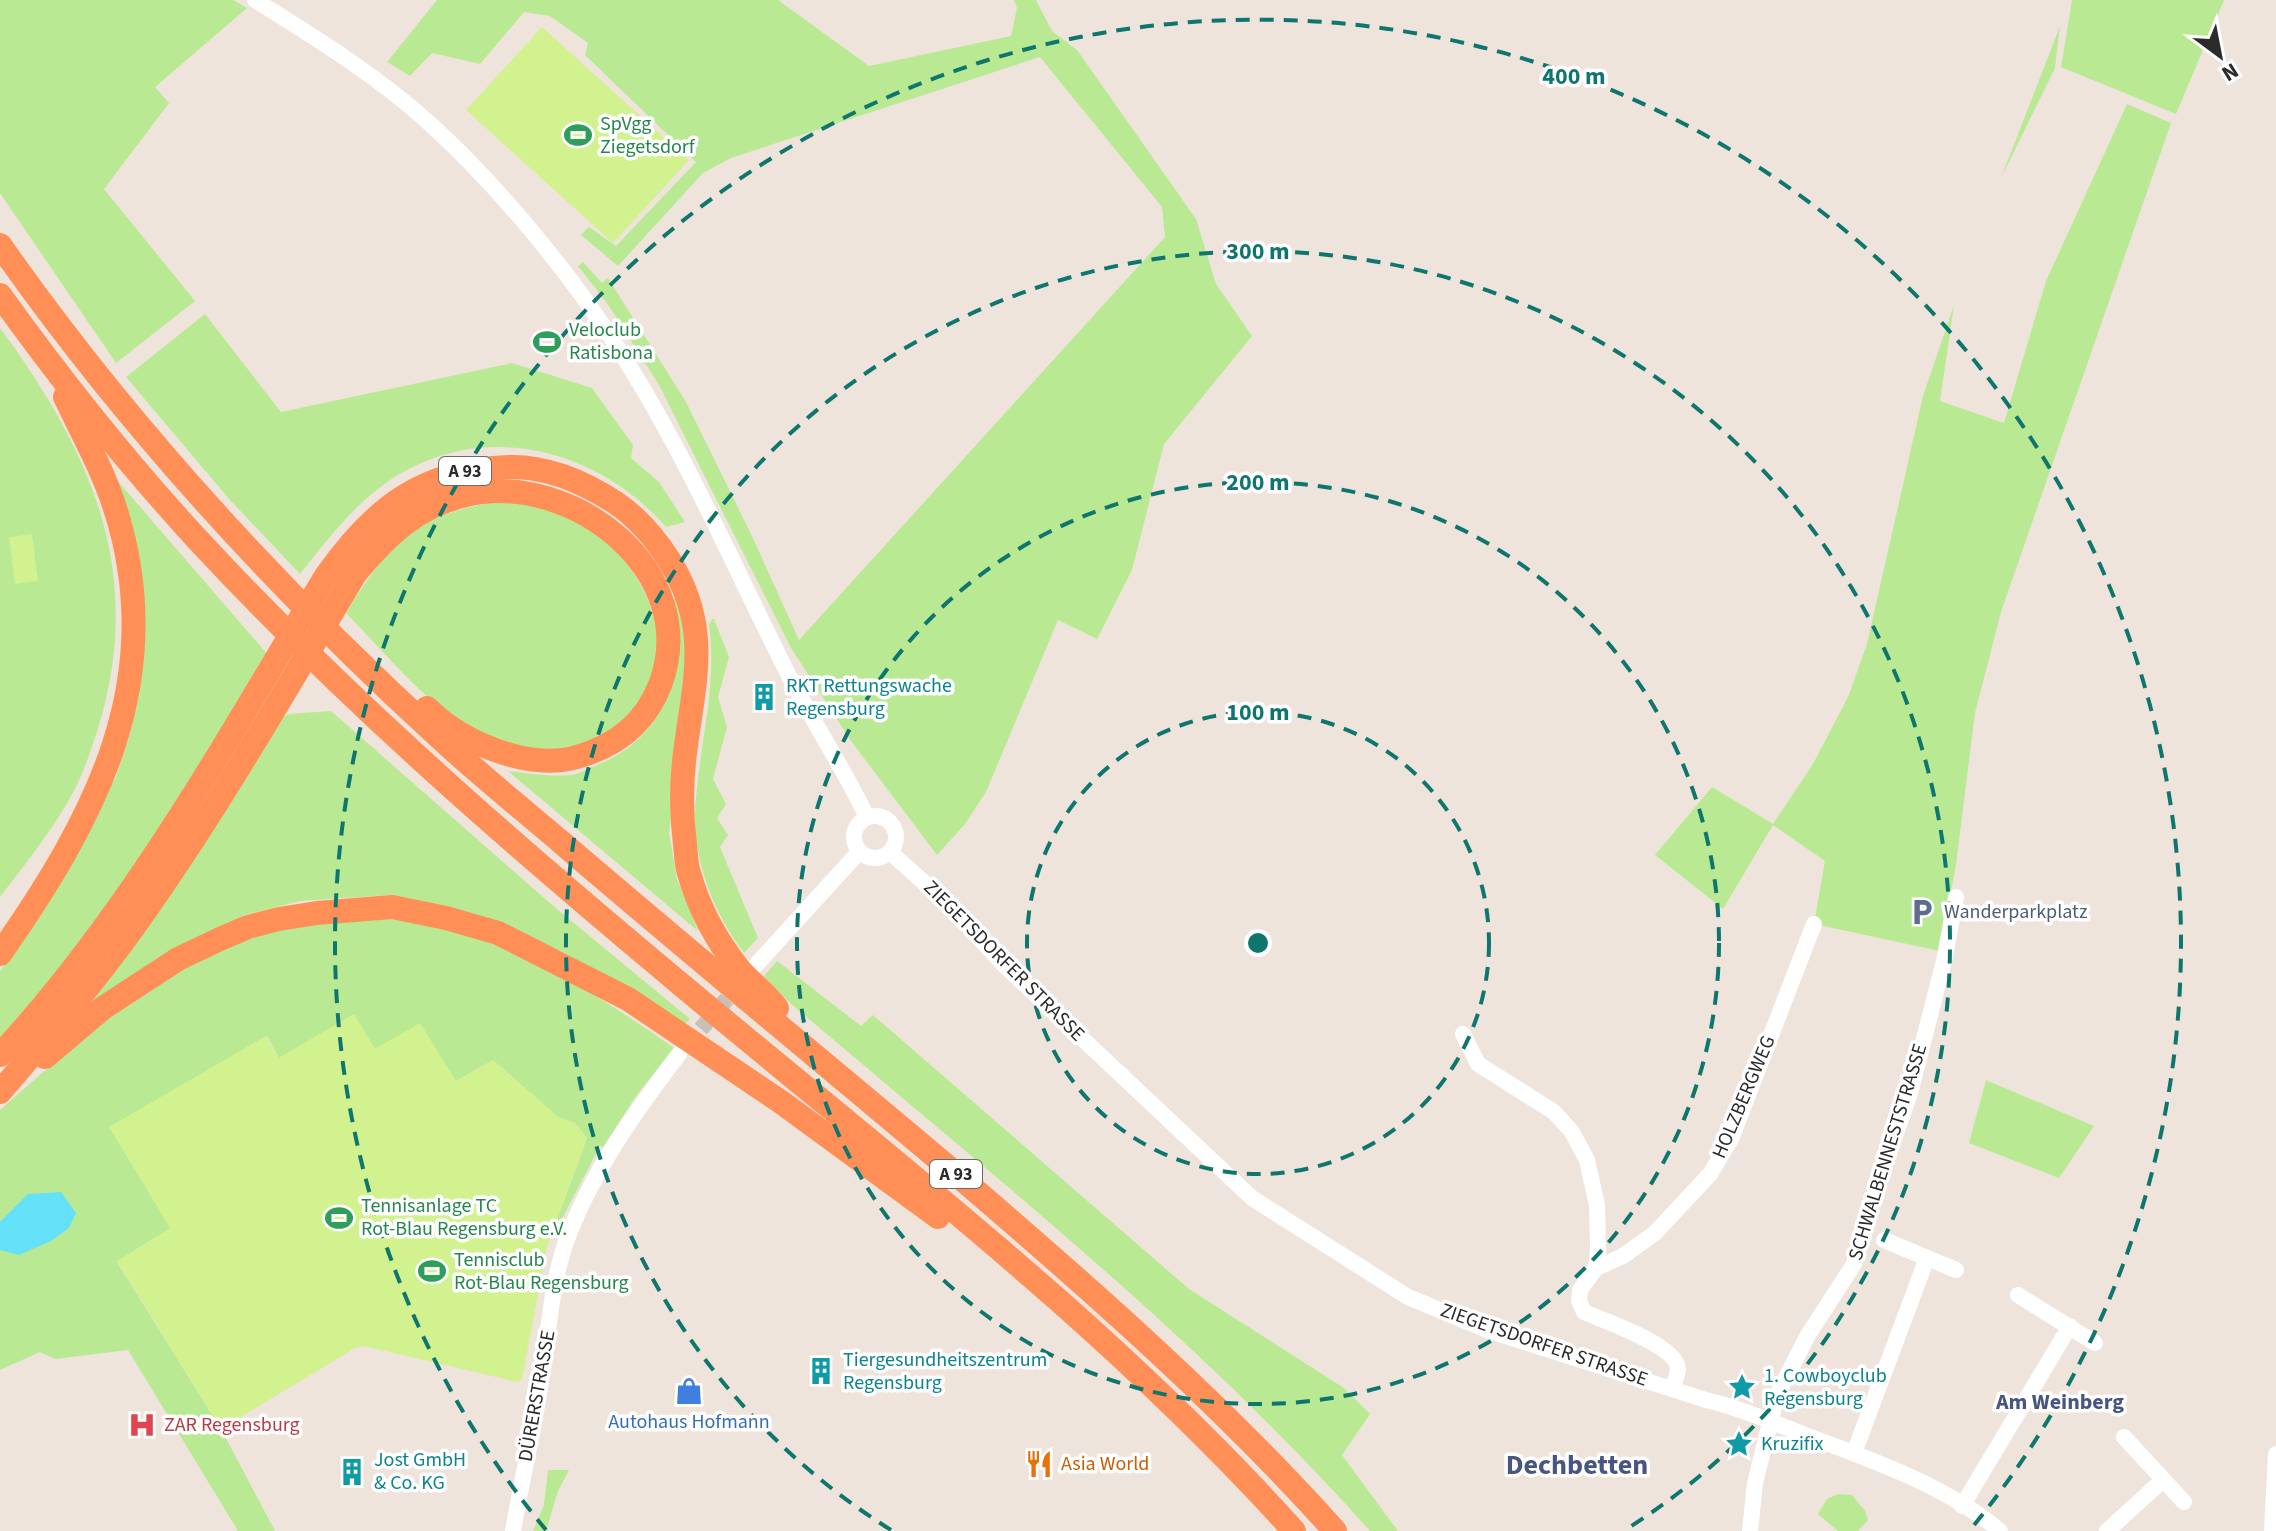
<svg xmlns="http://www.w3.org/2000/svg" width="2276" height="1531" font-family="'Source Sans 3',sans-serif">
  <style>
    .green { fill: #b9ea93 }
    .pitch { fill: #d1f28e }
    .water { fill: #65e0f9 }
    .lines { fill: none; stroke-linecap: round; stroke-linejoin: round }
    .minor-tunnel { stroke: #c7bfb9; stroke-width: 16; stroke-dasharray: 16 8; stroke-linecap: butt }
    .minor { stroke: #fff; stroke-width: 16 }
    .highway { stroke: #ff8f56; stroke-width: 24 }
    .ring { fill: none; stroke: #0f766e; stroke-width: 4; stroke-dasharray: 14 10 }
    .labels { text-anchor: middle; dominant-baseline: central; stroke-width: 7; stroke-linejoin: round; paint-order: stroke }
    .shield { fill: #fff; stroke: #6b6b6b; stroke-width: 2 }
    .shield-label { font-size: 18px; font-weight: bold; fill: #2b2b2b }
    .leisure-label { font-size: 20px; fill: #27864d; stroke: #fff; text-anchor: start }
    .culture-label { font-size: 20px; fill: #0d838f; stroke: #fff; text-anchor: start }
    .service-label { font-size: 20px; fill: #4e5e75; stroke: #fff; text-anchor: start }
    .street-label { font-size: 20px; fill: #2b2b2b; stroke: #fff }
    .shop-label { font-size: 20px; fill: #366cbe; stroke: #fff }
    .health-label { font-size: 20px; fill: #be3a42; stroke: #fff; text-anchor: start }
    .food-label { font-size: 20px; fill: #c56008; stroke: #fff; text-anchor: start }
    .neighbourhood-label { font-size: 22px; font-weight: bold; fill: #475680; stroke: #fff }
    .district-label { font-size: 28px; font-weight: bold; fill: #475680; stroke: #fff }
    .centre { fill: #0f766e; stroke: #fff; stroke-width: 4 }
    .ring-label { font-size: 24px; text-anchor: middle; font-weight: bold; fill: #0f766e; stroke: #fff; stroke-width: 7; stroke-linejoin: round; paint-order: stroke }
  </style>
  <rect width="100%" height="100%" fill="#eee4dc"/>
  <g class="green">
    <path d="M0 0H233L247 8 155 87 169 103 104 189 195 301 116 363 0 193Z"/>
    <path d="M437 0H778L869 66 1011 36 1017 8 1014 0H1036L1052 31 1077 50 1196 219 1216 284 1252 336 1164 444 1132 570 1097 639 1058 620 986 792 965 824 937 855 851 741 791 648 659 385 607 303 578 266 583 262 602 283 608 278 686 402 752 536 799 640 1165 237 1162 207 1040 57 731 158 703 173 618 266 581 235 589 227 616 246 696 162 585 55 588 43 550 16 524 12 480 64 432 53 410 76 387 62Z"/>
    <path d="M2072 0H2224L2176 114 2061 67Z"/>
    <path d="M2060 26 2055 68 2001 178Z"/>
    <path d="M2127 104 2171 123 2001 612 1975 713 1956 865 1940 951 1814 924 1825 861 1773 825 1723 909 1655 855 1712 787 1773 824 1813 764 1848 697 1867 644 1923 396 1954 305 1940 401 2004 423 2046 281Z"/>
    <path d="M205 314 281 412 512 363 592 388 633 445 631 458 659 482 685 522 666 527C592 443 470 417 378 489 347 513 324 544 300 574L230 500 126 377Z"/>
    <path d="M0 328C107 473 153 602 81 776 64 816 26 863 0 897Z"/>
    <path d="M116 479 268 655 105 913 0 1043V971L37 916 93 823 116 776 130 734 139 696 143 650Z"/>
    <path d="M497 502C505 503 514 502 522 503 536 504 579 519 590 527 655 576 691 668 617 727 584 753 567 755 527 747 512 744 493 743 480 736 428 706 387 655 346 613 386 547 417 513 497 502Z"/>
    <path d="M676 597 685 620 688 660 669 833 677 879 698 931 508 771C528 773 550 777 570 775 579 774 590 768 599 764 664 739 691 666 672 602Z"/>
    <path d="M712 619H714L729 657 718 697 727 727 713 779 726 804 717 818 728 835 720 847 758 938 744 953C711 909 690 853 696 797 701 739 717 683 709 625Z"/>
    <path d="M331 711 551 904 690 1019 685 1024 565 953 492 920 390 895 300 901 245 915 170 952 98 999 94 996 278 720 289 714Z"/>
    <path d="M390 919C410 923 431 925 451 930 533 953 606 1000 674 1048L636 1096 603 1147 600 1146 556 1230 554 1228 587 1138 575 1123 558 1117 493 1060 456 1081 375 1049 353 1015 279 1058 267 1036 171 1229 117 1262 221 1429 275 1531H238L128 1350 55 1359 40 1352 0 1370V1110C71 1047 161 968 251 937 296 921 344 922 390 919Z"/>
    <path d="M777 961 861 1026 873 1015 1189 1289 1344 1388 1370 1414 1342 1455 1398 1531H1370C1196 1335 988 1172 789 1002L764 976Z"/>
    <path d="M1986 1080 2094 1126 2059 1178 1969 1143Z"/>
    <path d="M548 1470H569L558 1491 546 1531H533L544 1505Z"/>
    <path d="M1838 1494 1852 1495 1865 1511 1868 1520 1858 1531H1838L1818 1514 1827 1499Z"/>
  </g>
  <g class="pitch">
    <path d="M542 27 689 160 613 243 466 110Z"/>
    <path d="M32 534 38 581 15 584 9 537Z"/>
    <path d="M354 1014 375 1049 420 1023 456 1081 493 1060 558 1117 575 1123 587 1138 547 1247 522 1379 518 1382 364 1346 355 1348 221 1429 117 1261 170 1228 109 1127 266 1036 279 1058Z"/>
  </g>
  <path class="water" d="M61 1192 76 1213 69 1228 51 1241 19 1255 0 1250V1222L28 1194Z"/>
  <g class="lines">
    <path class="minor-tunnel" d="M685 1047 741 983"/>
    <g class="minor">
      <path d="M255 0C314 37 376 75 428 122 497 184 572 275 621 353 684 451 731 560 783 664 809 716 842 765 867 817"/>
      <circle cx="875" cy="837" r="21"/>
      <path d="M890 852 949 905 1004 965 1252 1198 1408 1297 1490 1331 1706 1400C1740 1408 1772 1422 1805 1435 1870 1459 1947 1486 2000 1531"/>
      <path d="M755 966 859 852"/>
      <path d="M1463 1034 1478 1064 1554 1112 1572 1132 1587 1160 1597 1205 1598 1249 1596 1268 1580 1290 1579 1301 1584 1312C1604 1321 1677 1345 1678 1369 1678 1374 1674 1382 1673 1387"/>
      <path d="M1884 1240 1956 1270"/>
      <path d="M1596 1268 1623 1256 1655 1233 1710 1174 1731 1139 1814 924"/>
      <path d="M2018 1295 2095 1343"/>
      <path d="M2124 1437 2184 1502"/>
      <path d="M1854 1453 1927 1258"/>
      <path d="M1962 1506 2070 1326"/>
      <path d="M513 1531C522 1479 534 1427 542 1375 549 1331 551 1284 566 1242 591 1173 635 1112 679 1054"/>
      <path d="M1750 1531 1755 1483 1777 1395 1808 1335 1854 1264 1873 1199 1910 1093 1944 961 1956 897"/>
      <path d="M2107 1531 2163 1480"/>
      <path d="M2272 1531 2276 1454"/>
    </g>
    <g class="highway">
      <path d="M0 245C127 426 277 589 441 739 479 774 521 808 561 842 696 958 833 1070 969 1185 1096 1294 1223 1406 1335 1531"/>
      <path d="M0 295C61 380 127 463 198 540 351 705 523 853 696 997 901 1168 1115 1332 1294 1531"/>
      <path d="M0 954C96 817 170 679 115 508 103 470 82 433 65 397"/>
      <path d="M0 1055C132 913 226 741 326 576 374 508 422 470 509 467 547 466 584 482 616 503 638 518 655 538 669 560 712 628 694 681 685 753 681 784 681 813 685 844 686 853 686 864 689 873 699 909 716 940 739 969 751 983 766 993 777 1008"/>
      <path d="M45 1057 103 1008 178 959 220 939 248 927 279 919 317 913 392 907 446 918 498 933 628 999 781 1102 938 1217"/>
      <path d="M0 1092C53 1030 106 969 152 901 225 796 289 684 355 574 386 536 417 506 466 495 572 470 703 572 660 685 645 724 616 746 577 757 528 771 461 742 427 708"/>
    </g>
  </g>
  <g class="ring">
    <circle cx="1258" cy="943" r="231"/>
    <circle cx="1258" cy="943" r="461"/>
    <path d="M891 1530A692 692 0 1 1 1625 1530"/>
    <path d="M546 1530A923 923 0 1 1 1970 1530"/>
  </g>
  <defs>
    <g id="stadium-bare" transform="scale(2.16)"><path d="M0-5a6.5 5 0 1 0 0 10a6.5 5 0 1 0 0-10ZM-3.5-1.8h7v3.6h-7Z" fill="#2e9e5b" stroke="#fff" stroke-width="2.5" paint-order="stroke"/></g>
    <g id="building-bare" transform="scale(2.16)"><path d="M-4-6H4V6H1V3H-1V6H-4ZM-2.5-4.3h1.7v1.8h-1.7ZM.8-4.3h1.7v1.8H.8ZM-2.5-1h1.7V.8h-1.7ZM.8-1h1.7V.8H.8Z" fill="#0f9aa8" stroke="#fff" stroke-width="2.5" paint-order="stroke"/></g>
    <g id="parking-bare" transform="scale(2.16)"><path d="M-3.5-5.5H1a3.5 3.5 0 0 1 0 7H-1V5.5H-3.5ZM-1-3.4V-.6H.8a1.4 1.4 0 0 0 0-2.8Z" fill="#5c6f8a" stroke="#fff" stroke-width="2.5" paint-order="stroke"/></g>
    <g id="sight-bare" transform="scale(2.16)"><path d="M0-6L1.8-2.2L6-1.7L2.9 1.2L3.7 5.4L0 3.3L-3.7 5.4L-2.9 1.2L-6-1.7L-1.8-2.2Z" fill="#0f9aa8" stroke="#fff" stroke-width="2.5" paint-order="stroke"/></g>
    <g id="shop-bare" transform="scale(2.16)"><path d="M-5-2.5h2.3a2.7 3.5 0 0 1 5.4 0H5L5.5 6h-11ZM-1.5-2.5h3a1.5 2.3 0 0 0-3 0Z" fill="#3f7fe0" stroke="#fff" stroke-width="2.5" paint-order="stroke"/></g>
    <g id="hospital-bare" transform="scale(2.16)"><path d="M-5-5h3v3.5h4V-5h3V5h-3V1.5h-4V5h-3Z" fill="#e0444e" stroke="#fff" stroke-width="2.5" paint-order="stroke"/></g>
    <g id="restaurant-bare" transform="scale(2.16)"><path d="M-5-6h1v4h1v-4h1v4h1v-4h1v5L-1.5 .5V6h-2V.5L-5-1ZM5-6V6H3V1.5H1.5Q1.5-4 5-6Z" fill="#e8710a" stroke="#fff" stroke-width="2.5" paint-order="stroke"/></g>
  </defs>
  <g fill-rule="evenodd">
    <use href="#stadium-bare" x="578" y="135"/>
    <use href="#stadium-bare" x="547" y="342"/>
    <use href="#building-bare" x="764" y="697"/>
    <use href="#parking-bare" x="1922" y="912"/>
    <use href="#stadium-bare" x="339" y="1218"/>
    <use href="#stadium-bare" x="432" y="1271"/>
    <use href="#building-bare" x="821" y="1371"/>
    <use href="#sight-bare" x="1742" y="1387"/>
    <use href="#shop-bare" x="689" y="1391"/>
    <use href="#hospital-bare" x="142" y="1425"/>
    <use href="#sight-bare" x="1739" y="1444"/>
    <use href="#restaurant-bare" x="1039" y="1464"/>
    <use href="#building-bare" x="352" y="1472"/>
  </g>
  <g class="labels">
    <g class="shield">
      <rect x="439" y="457" width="52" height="28" rx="6"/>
      <rect x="930" y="1160" width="52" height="28" rx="6"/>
    </g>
    <g class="shield-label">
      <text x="465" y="471">A 93</text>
      <text x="956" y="1174">A 93</text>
    </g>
    <g class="leisure-label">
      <text x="600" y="124">SpVgg<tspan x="600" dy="23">Ziegetsdorf</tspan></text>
      <text x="569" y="330">Veloclub<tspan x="569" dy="23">Ratisbona</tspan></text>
      <text x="361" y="1206">Tennisanlage TC<tspan x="361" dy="23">Rot-Blau Regensburg e.V.</tspan></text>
      <text x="454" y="1260">Tennisclub<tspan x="454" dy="23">Rot-Blau Regensburg</tspan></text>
    </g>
    <g class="culture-label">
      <text x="786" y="686">RKT Rettungswache<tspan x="786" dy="23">Regensburg</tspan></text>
      <text x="843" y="1360">Tiergesundheitszentrum<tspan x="843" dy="23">Regensburg</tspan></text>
      <text x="1764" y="1376">1. Cowboyclub<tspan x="1764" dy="23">Regensburg</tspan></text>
      <text x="1761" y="1444">Kruzifix</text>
      <text x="374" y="1460">Jost GmbH<tspan x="374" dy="23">&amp; Co. KG</tspan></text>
    </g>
    <g class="service-label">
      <text x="1944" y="912">Wanderparkplatz</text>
    </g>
    <g class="street-label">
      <text transform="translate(1004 961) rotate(45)">ZIEGETSDORFER STRASSE</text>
      <text transform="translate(1744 1097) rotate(-67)">HOLZBERGWEG</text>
      <text transform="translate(1888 1152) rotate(-73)">SCHWALBENNESTSTRASSE</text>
      <text transform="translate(1544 1345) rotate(19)">ZIEGETSDORFER STRASSE</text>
      <text transform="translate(537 1396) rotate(-80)">DÜRERSTRASSE</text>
    </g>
    <g class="shop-label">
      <text x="689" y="1422">Autohaus Hofmann</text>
    </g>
    <g class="health-label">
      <text x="164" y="1425">ZAR Regensburg</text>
    </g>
    <g class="food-label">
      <text x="1061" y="1464">Asia World</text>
    </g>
    <g class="neighbourhood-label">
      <text x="2060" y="1402">Am Weinberg</text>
    </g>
    <g class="district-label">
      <text x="1577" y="1465">Dechbetten</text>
    </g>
  </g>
  <circle cx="1258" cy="943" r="12" class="centre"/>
  <g class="ring-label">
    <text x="1574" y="84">400 m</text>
    <text x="1258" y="259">300 m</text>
    <text x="1258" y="490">200 m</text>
    <text x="1258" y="720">100 m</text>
  </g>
  <g transform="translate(2220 56) rotate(148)" stroke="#ffffff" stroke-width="6" paint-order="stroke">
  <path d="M0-6L14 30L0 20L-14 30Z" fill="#2b2b2b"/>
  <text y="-12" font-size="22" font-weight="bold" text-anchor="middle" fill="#2b2b2b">N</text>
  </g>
</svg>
